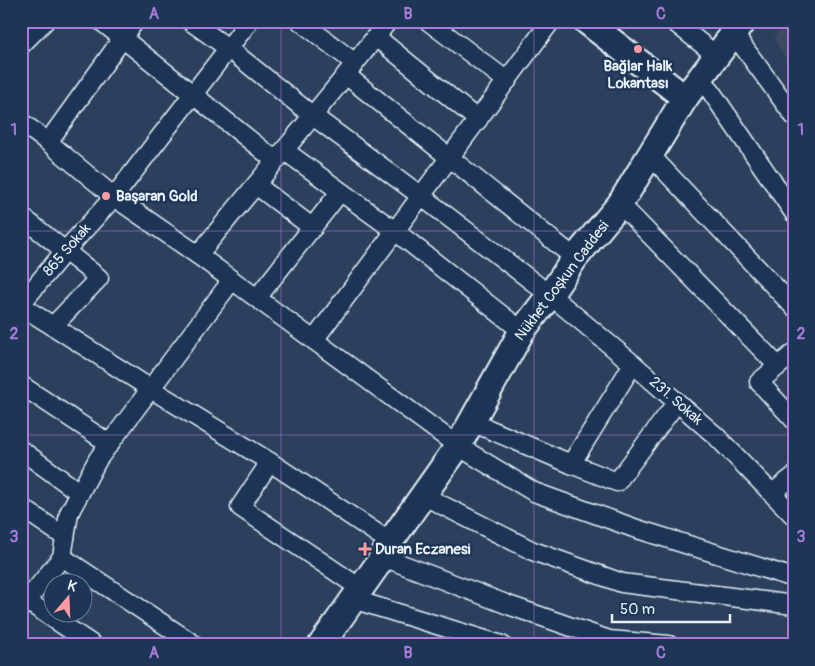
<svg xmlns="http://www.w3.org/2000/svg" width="815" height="666" font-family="Pangolin,sans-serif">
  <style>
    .built { fill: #3e4b62 }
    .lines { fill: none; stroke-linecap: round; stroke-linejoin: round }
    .street-casing { stroke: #e8f1f8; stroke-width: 21 }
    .secondary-casing { stroke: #e8f1f8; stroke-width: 29 }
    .street { stroke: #1d3557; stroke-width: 18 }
    .secondary { stroke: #1d3557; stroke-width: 25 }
    .grid { fill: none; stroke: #a77bd6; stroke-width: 1; stroke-opacity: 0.55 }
    .poi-dot { fill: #ff9aa2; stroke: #1d3557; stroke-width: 2 }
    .labels { text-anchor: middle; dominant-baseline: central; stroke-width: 5; stroke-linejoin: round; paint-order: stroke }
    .poi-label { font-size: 15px; font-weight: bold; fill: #e8f1f8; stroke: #1d3557; text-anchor: start }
    .street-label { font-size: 15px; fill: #e8f1f8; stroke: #1d3557 }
    .neatline { fill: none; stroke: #a77bd6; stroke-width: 2 }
    .grid-label { font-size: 16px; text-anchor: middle; font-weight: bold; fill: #a77bd6 }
  </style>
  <rect width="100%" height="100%" fill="#2c3f5c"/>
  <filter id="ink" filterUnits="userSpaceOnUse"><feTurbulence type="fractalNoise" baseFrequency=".02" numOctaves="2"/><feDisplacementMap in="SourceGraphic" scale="10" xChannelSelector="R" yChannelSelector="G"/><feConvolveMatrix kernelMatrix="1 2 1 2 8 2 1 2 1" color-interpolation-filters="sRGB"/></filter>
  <g filter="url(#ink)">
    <path class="built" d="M787 21H794V75L774 37Z"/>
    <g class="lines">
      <g class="street-casing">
        <g id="street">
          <path d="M101 21 276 161"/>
          <path d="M190 21 228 48 313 116 421 196 550 295 633 364 716 436 794 516"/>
          <path d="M300 21 355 63"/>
          <path d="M428 21 507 81"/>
          <path d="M673 21 717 56"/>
          <path d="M734 34 794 116"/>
          <path d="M376 37 478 120"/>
          <path d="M21 45 45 21"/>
          <path d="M346 75 575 258"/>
          <path d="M701 77 794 213"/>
          <path d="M21 122 48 142 114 197 247 24"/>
          <path d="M48 142 135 21"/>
          <path d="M285 151 395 231 522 331"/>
          <path d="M651 156 794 307"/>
          <path d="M256 185 313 228"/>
          <path d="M620 204 778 366 794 353"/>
          <path d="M21 216 99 278 53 326 151 389 270 462 390 542"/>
          <path d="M198 255 337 86 388 21"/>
          <path d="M257 298 340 192"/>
          <path d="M21 304 64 252 114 197 198 255 458 446 534 492 634 528 794 578"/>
          <path d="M21 306 53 326"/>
          <path d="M314 340 551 21"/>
          <path d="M778 366 759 382 794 420"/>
          <path d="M21 385 110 444"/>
          <path d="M472 422 571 464 633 364"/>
          <path d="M21 450 80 493"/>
          <path d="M270 462 240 507 360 588"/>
          <path d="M571 464 617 482 677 402"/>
          <path d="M772 493 794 476"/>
          <path d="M424 496 533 551 622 583 794 605"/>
          <path d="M21 507 65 537"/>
          <path d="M62 557 195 645"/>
          <path d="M383 557 511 606 609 640 669 645"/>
          <path d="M352 599 502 645"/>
          <path d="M27 601 93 645"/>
          <path d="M21 608 62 557 69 513 98 459 232 280"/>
        </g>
      </g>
      <g class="secondary-casing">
        <g id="secondary">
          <path d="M586 21 685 98"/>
          <path d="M321 645 383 557 390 542 458 446 522 331 550 295 575 258 620 204 685 98 743 21"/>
        </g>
      </g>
      <use href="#street" class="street"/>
      <use href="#secondary" class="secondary"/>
    </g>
  </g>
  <path class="grid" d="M281 21V645M534 21V645M21 231H794M21 435H794"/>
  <g class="poi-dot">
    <circle cx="638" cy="49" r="5"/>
    <circle cx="106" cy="196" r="5"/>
    <path d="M362.5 541.5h5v5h5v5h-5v5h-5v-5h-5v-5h5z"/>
  </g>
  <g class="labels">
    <g class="poi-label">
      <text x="638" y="66" text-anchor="middle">Bağlar Halk<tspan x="638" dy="17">Lokantası</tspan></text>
      <text x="116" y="196">Başaran Gold</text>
      <text x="375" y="549">Duran Eczanesi</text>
    </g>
    <g class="street-label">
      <text transform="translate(67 250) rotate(-49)">865 Sokak</text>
      <text transform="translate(562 281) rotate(-53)">Nükhet Coşkun Caddesi</text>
      <text transform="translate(676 401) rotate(41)">231. Sokak</text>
    </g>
  </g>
  <rect width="815" height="666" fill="none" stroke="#1d3557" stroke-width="55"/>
  <g transform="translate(68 598) rotate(19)"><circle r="24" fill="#1d3557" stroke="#6e8097"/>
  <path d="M0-4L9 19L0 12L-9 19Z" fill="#ff9aa2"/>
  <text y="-8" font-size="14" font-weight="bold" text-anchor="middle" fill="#e8f1f8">K</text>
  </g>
  <path d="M612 614v8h118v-8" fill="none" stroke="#e8f1f8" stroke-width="2.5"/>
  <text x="620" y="614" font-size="15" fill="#e8f1f8" stroke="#1d3557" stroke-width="4" paint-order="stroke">50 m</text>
  <rect x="28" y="28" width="760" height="610" class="neatline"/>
  <g class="grid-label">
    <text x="154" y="19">A</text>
    <text x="408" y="19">B</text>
    <text x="661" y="19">C</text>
    <text x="14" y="135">1</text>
    <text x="801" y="135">1</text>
    <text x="14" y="339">2</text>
    <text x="801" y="339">2</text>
    <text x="14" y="542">3</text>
    <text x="801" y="542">3</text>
    <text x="154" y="658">A</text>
    <text x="408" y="658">B</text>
    <text x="661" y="658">C</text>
  </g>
</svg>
